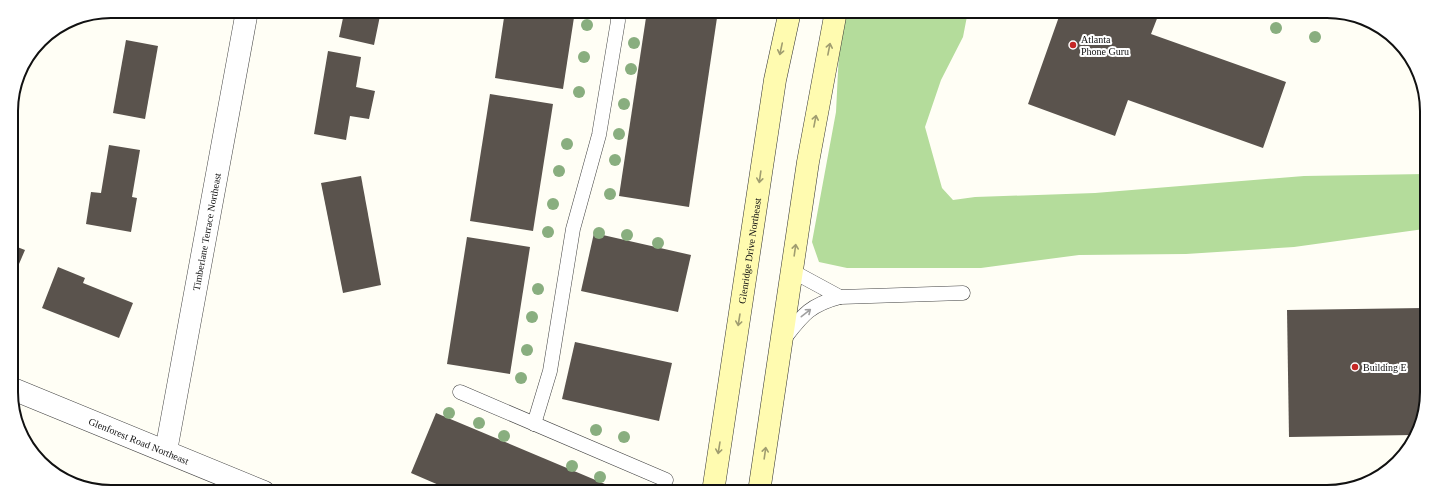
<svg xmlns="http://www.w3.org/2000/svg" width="1438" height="503" font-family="Georgia,serif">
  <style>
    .forest { fill: #b4dc9b }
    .building { fill: #5a534d }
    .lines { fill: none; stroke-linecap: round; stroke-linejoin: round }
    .service-casing { stroke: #444; stroke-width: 15 }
    .minor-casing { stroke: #444; stroke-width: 23 }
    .secondary-casing { stroke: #333; stroke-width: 23 }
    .service { stroke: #fff; stroke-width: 14 }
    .minor { stroke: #fff; stroke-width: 22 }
    .secondary { stroke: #fffbb0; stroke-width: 22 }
    .tree { fill: #89ae7f }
    .oneway { stroke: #a09d70 }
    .oneway2 { stroke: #a0a0a0 }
    .poi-dot { fill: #c52725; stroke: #fff; stroke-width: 1.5 }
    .labels { text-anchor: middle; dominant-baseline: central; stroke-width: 4; stroke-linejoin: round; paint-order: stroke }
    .poi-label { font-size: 10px; fill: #111; stroke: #fff; text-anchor: start }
    .street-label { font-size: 10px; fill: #111; stroke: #fff }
    .rim { fill: none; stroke: #111; stroke-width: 2 }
  </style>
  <rect width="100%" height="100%" fill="#fffef5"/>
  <path class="forest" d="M847 11H968L963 37 941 80 925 127 942 188 953 200 975 197 1095 193 1304 176 1425 174 1424 229 1294 247 1186 254 1079 255 981 268H847L819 262 812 242 836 112 840 32Z"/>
  <g class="building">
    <path d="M324 11H381L374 45 339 37 343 18 324 14Z"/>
    <path d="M505 11H575L563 89 495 78Z"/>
    <path d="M647 11H718L689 207 619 196Z"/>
    <path d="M1061 11H1160L1151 34 1286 82 1263 148 1128 100 1115 136 1028 104Z"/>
    <path d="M126 40 158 46 145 119 113 113Z"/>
    <path d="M328 51 361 57 356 87 375 91 369 119 350 116 346 140 314 134Z"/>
    <path d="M490 94 553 104 533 231 470 221Z"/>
    <path d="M109 145 140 150 132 197 137 198 131 232 86 224 91 192 101 193Z"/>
    <path d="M361 176 381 285 343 293 321 183Z"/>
    <path d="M594 233 691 255 678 312 581 291Z"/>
    <path d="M467 237 530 247 510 374 447 364Z"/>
    <path d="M12 245 25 250 19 264 15 262 12 268Z"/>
    <path d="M58 267 85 278 83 283 133 303 119 338 42 308Z"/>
    <path d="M1423 308 1422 424 1413 435 1289 437 1287 310Z"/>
    <path d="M575 342 672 363 659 421 562 399Z"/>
    <path d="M436 413 624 492H455L411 473Z"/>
  </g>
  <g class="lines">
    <g class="service-casing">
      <g id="service">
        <path d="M840 297 963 293"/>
        <path d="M784 339C802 316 809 305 840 297L792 271"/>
        <path d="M460 392 666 480"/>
        <path d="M534 424 550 371 573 229 599 135 618 21 617 11"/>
      </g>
    </g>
    <g class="minor-casing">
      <g id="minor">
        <path id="s1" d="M13 389 264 492"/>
        <path id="s2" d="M166 451 247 11"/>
      </g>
    </g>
    <g class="secondary-casing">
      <g id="secondary">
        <path id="s3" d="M713 492 775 80 790 11"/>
        <path d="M759 492 808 162 836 11"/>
      </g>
    </g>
    <use href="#service" class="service"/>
    <use href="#minor" class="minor"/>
    <use href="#secondary" class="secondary"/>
  </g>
  <g class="tree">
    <circle cx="587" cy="25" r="6"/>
    <circle cx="1276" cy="28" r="6"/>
    <circle cx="1315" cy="37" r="6"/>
    <circle cx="634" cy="43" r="6"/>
    <circle cx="584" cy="57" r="6"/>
    <circle cx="631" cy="69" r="6"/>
    <circle cx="579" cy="92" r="6"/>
    <circle cx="624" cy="104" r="6"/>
    <circle cx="619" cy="134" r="6"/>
    <circle cx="567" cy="144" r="6"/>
    <circle cx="615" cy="160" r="6"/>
    <circle cx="559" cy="171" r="6"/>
    <circle cx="610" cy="194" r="6"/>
    <circle cx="553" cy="204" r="6"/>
    <circle cx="548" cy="232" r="6"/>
    <circle cx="599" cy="233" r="6"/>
    <circle cx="627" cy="235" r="6"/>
    <circle cx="658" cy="243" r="6"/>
    <circle cx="538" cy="289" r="6"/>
    <circle cx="532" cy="317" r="6"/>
    <circle cx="527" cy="350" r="6"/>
    <circle cx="521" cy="378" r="6"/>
    <circle cx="449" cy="413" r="6"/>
    <circle cx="479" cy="423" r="6"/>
    <circle cx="596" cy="430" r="6"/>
    <circle cx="504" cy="436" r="6"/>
    <circle cx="624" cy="437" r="6"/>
    <circle cx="572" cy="466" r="6"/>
    <circle cx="600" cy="477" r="6"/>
  </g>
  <defs><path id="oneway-shaft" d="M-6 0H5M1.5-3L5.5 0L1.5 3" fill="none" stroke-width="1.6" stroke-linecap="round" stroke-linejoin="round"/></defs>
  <g class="oneway">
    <use href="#oneway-shaft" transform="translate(781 49) rotate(102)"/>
    <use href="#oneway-shaft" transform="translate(829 49) rotate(-79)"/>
    <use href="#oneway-shaft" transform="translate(815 121) rotate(-79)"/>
    <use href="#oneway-shaft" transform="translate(760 177) rotate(98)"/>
    <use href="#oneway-shaft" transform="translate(795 250) rotate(-82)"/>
    <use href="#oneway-shaft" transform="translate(739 320) rotate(99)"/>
    <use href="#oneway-shaft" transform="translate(719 448) rotate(99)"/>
    <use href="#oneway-shaft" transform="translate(765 453) rotate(-82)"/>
  </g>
  <use class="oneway2" href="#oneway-shaft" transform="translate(806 313) rotate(-38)"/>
  <g class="poi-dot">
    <circle cx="1073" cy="45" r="4"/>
    <circle cx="1355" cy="367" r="4"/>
  </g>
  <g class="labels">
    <g class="poi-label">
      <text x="1081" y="39">Atlanta<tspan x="1081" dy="12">Phone Guru</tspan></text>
      <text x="1363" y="367">Building E</text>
    </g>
    <g class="street-label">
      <text stroke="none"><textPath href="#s2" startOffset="223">Timberlane Terrace Northeast</textPath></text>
      <text stroke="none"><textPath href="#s3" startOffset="244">Glenridge Drive Northeast</textPath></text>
      <text stroke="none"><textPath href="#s1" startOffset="136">Glenforest Road Northeast</textPath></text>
    </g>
  </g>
  <path d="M0 0H1438V503H0ZM111 18H1327A93 93 0 0 1 1420 111V392A93 93 0 0 1 1327 485H111A93 93 0 0 1 18 392V111A93 93 0 0 1 111 18Z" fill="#fff" fill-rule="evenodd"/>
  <path class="rim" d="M111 18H1327A93 93 0 0 1 1420 111V392A93 93 0 0 1 1327 485H111A93 93 0 0 1 18 392V111A93 93 0 0 1 111 18Z"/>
</svg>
